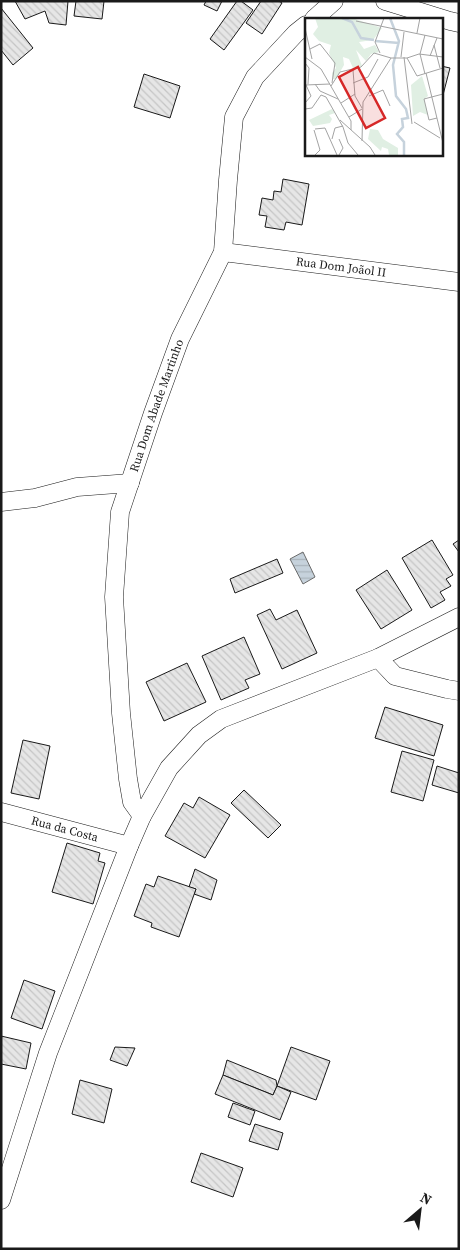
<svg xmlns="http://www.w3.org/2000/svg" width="460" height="1250" font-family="'Source Serif 4',serif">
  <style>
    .water { fill: url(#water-rules); stroke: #6a6a6a }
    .building { fill: url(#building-back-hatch); stroke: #1a1a1a }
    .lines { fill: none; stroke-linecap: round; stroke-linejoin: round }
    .minor-casing { stroke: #1a1a1a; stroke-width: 19 }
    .minor { stroke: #fff; stroke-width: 18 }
    .labels { text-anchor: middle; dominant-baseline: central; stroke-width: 4; stroke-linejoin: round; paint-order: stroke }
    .street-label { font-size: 12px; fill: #1a1a1a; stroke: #fff }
    .inset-river { fill: none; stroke: #c6d2dc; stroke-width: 2.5 }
    .inset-road { fill: none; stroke: #a3a3a3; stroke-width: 1 }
    .view { fill: #d62828; fill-opacity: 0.15; stroke: #d62828; stroke-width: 2.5 }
    .inset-edge { fill: none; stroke: #1a1a1a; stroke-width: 2.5 }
  </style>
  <defs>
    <pattern id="water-rules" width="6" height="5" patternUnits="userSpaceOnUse" patternTransform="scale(1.25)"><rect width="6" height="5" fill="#c6d2dc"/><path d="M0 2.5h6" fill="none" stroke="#aab4bc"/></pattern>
    <pattern id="building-back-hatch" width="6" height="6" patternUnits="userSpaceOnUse" patternTransform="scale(1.25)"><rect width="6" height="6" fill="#e6e6e6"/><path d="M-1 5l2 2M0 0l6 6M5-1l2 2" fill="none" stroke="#c5c5c5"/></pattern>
  </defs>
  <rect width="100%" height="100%" fill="#fff"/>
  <path class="water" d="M303 552 315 577 303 584 290 559Z"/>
  <g class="building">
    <path d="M15 1H68L66 25 49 23 45 11 25 19Z"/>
    <path d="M76 1H104L102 19 74 16Z"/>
    <path d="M206 1H222L217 11 204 5Z"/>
    <path d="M237 1H241L253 10 224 50 210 39Z"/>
    <path d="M261 1H279L282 3 262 34 246 23Z"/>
    <path d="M1 8 33 48 13 65 1 50Z"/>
    <path d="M441 66 450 68 443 95H441Z"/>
    <path d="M144 74 180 86 170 118 134 107Z"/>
    <path d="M283 179 309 184 302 225 286 222 284 230 265 227 267 216 259 215 262 198 273 200 274 191 281 192Z"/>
    <path d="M432 540 453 575 446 579 451 586 440 592 445 600 431 608 402 558Z"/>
    <path d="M459 540V552L453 544Z"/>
    <path d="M277 559 283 573 235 593 230 579Z"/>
    <path d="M387 570 412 610 381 629 356 590Z"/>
    <path d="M270 609 276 620 297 610 317 653 282 669 257 615Z"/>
    <path d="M244 637 260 674 245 680 249 688 221 700 202 656Z"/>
    <path d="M187 663 206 702 164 721 146 682Z"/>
    <path d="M385 707 443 725 434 756 375 738Z"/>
    <path d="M23 740 50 746 39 799 11 793Z"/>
    <path d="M402 751 434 760 423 801 391 792Z"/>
    <path d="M437 766 459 773V793L432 785Z"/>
    <path d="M244 790 281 825 268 838 231 803Z"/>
    <path d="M199 797 230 815 205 858 165 836 184 803 193 808Z"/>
    <path d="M67 843 100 853 98 861 105 863 93 904 52 892Z"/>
    <path d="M195 869 217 880 211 900 194 894 196 889 189 887Z"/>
    <path d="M158 876 196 889 179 937 151 927 152 923 134 916 146 884 154 887Z"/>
    <path d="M24 980 55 991 42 1029 11 1018Z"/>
    <path d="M1 1036 31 1043 26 1069 1 1064Z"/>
    <path d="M115 1047 135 1048 127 1066 110 1060Z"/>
    <path d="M291 1047 330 1061 316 1100 277 1086Z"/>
    <path d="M227 1060 276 1080 277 1086 273 1095 223 1075Z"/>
    <path d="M223 1075 273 1095 277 1086 291 1092 280 1120 215 1094Z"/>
    <path d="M80 1080 112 1089 104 1123 72 1114Z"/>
    <path d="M233 1103 255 1111 250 1125 228 1117Z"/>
    <path d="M255 1124 283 1133 278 1150 249 1141Z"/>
    <path d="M201 1153 243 1168 233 1197 191 1182Z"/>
  </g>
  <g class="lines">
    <g class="minor-casing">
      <g id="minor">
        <path d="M385 1 450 21 459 23"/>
        <path d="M314 19 334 1"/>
        <path id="s1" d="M223 252 459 282"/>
        <path d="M1 502 35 498 77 487 130 483"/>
        <path d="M378 658 395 676 447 689 459 691"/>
        <path id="s2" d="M1 812 129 846"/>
        <path id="s3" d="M142 816 132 802 128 779 121 713 114 597 120 512 153 413 180 339 223 252 228 180 234 117 255 77 296 33 306 25"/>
        <path d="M1 1200 48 1053 129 846 142 816 169 768 199 735 221 719 378 658 459 617"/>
      </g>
    </g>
    <use href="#minor" class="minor"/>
  </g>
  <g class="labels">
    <g class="street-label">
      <text stroke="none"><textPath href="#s1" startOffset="119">Rua Dom Joãol II</textPath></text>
      <text stroke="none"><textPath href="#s3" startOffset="421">Rua Dom Abade Martinho</textPath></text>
      <text stroke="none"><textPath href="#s2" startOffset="66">Rua da Costa</textPath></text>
    </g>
  </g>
  <g transform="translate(305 18)">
    <rect width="138" height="138" fill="#fff"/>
    <path d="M117 58 123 78 119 81 123 97 115 94 108 98 106 67ZM27 91 30 95 24 97 27 101 25 105 8 108 4 102Z" fill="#e0efe3"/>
    <path d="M10 0H47L77 10 68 22 54 24 59 31 70 27 74 34 66 36 61 43 51 32 57 48 48 50 44 41 38 39 39 47 31 61H27V55L31 50 24 35 26 27 14 23 8 16 13 9ZM65 111 73 112 78 121 93 130V137H84L83 131 77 129 76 133 63 121Z" fill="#e0efe3"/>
    <path class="inset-river" d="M37 0 47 4 56 20 69 22M85 0 94 23 88 47 91 78 101 91 103 100 97 101 98 109 92 116 99 124V137M70 23 94 25"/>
    <path class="inset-road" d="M51 3 138 21M0 10 7 41M112 15 115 0M120 17 115 36 120 56M129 27 135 50M5 31 15 26 30 45 27 65M75 35 70 24 79 0M125 38 132 20M0 39 16 51 46 103V112M96 39 99 14M99 39 107 106M102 40 112 58 138 50M102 40 114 36 138 39M0 45 4 50 3 66M48 52 50 78 57 90M121 55 138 125M48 65 63 59 73 41M10 66 15 73 33 81M0 67 25 66M26 68 35 54 56 49 69 35 86 40M64 78 78 72 85 88M0 85 6 78 1 67M36 85 50 76M0 91 7 90 16 77 21 79 38 109 43 125 53 137M44 99 57 91M132 100 124 102 119 81 138 76M35 102 65 129 70 137M109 104 135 120M10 111 20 110 32 137M9 112 15 132 10 137M27 121 30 110 38 108M34 121 38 130 34 137M57 123 58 84 86 40H102"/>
    <path class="view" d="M53 49 80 100 61 110 34 59Z"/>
    <rect width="138" height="138" class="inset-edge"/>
  </g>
  <rect width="460" height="1250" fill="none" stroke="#1a1a1a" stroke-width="5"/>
  <g transform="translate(420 1210) rotate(28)" stroke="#ffffff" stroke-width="4" paint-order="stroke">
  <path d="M0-4L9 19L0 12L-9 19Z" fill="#1a1a1a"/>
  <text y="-8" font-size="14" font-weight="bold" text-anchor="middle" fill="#1a1a1a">N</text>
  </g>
</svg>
